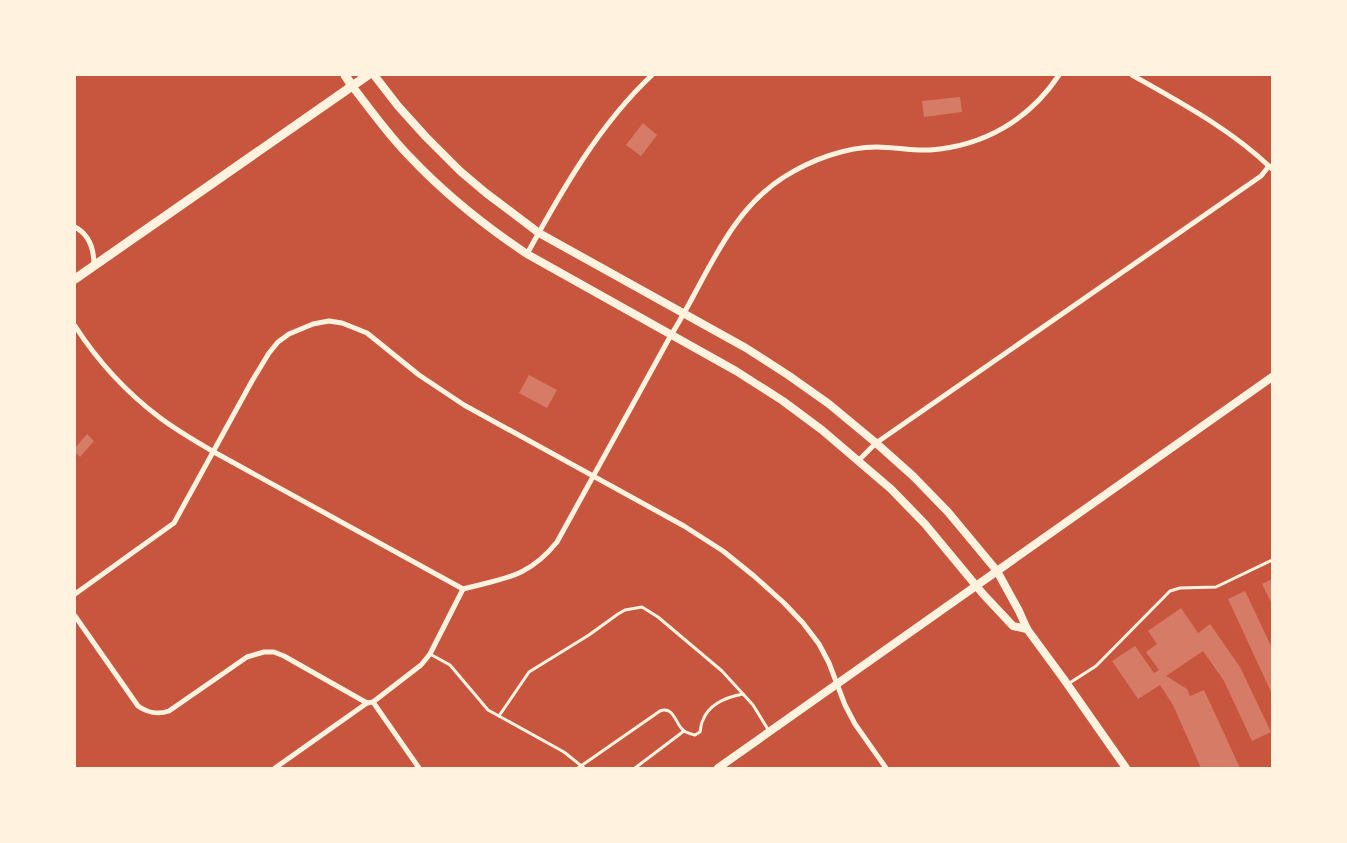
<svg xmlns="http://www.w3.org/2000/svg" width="1347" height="843" font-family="'Golos Text',sans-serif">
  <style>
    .building { fill: #d67c66 }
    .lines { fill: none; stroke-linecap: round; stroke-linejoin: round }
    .service { stroke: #fff3e0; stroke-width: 3 }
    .minor { stroke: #fff3e0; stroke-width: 5 }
    .tertiary { stroke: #fff3e0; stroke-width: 8 }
    .secondary { stroke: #fff3e0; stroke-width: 9 }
  </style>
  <rect width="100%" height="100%" fill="#c8553d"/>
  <g class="building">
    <path d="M960 97 962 112 924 117 922 101Z"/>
    <path d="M643 123 657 135 641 156 626 145Z"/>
    <path d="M529 375 557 390 547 408 519 393Z"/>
    <path d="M87 434 94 441 80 457 75 452V448Z"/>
    <path d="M1272 579V604L1262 584Z"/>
    <path d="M1245 591 1272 648V694L1228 599Z"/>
    <path d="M1181 608 1198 633 1210 624 1240 667 1271 732 1252 741 1224 681 1203 651 1166 676 1187 689 1190 696 1204 690 1240 768H1201L1173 705 1160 685 1138 699 1112 661 1135 646 1154 673 1159 670 1146 652 1157 644 1148 631Z"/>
  </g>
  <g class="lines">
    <g class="service">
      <path d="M430 654 450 665 488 710 564 752 584 768"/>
      <path d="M1068 684 1096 666 1170 591 1180 588 1216 587 1272 560"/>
      <path d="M499 716 529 672 589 635 618 614 625 610 642 607 658 617 722 671 753 705 769 731"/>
      <path d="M578 768 660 711C674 706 675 723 683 730 686 733 691 734 695 735L700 732C701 728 701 723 703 720 709 704 727 697 743 694"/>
      <path d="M635 768 684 731"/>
    </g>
    <g class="minor">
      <path d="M1132 75C1180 102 1232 130 1272 169"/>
      <path d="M75 227C90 235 94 249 94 265"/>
      <path d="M527 254C562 190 599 125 652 75"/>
      <path d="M75 326C97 360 126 392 159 417 176 430 195 441 214 452L463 589C504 578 528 578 557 542L671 335C706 280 727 213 784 177 811 160 845 147 877 147 894 147 912 151 930 150 984 146 1029 120 1059 75"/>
      <path d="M859 460 876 443 1261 176 1269 166"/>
      <path d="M75 594 174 523 252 381 269 353 278 342 289 334 313 324 329 321 342 323 367 333 419 375 464 405 684 526 723 551 754 576 784 603 803 623 819 644 829 663 845 705 855 724 886 768"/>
      <path d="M75 616 138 706C148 713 157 715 169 711L247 657 264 652H274L284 656 367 703"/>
      <path d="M373 702 419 768"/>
      <path d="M275 768 367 703 373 702 421 665 430 654 463 589"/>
    </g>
    <g class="tertiary">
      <path d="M374 75 398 106 426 137 460 171 486 193 539 233 746 348 788 375 829 404 876 443 913 476 948 512 997 571 1019 611 1027 629 1063 678 1126 768"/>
      <path d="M352 86C371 110 388 135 410 157 445 194 485 226 527 254L736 371 783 401 822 430 891 489 925 524 983 594 1013 626 1027 629"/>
      <path d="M718 768 1272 377"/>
    </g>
    <g class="secondary">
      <path d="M345 75 352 86"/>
      <path d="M75 279 368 75"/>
    </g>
  </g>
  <rect width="1347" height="843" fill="none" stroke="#fff3e0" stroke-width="152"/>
</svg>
